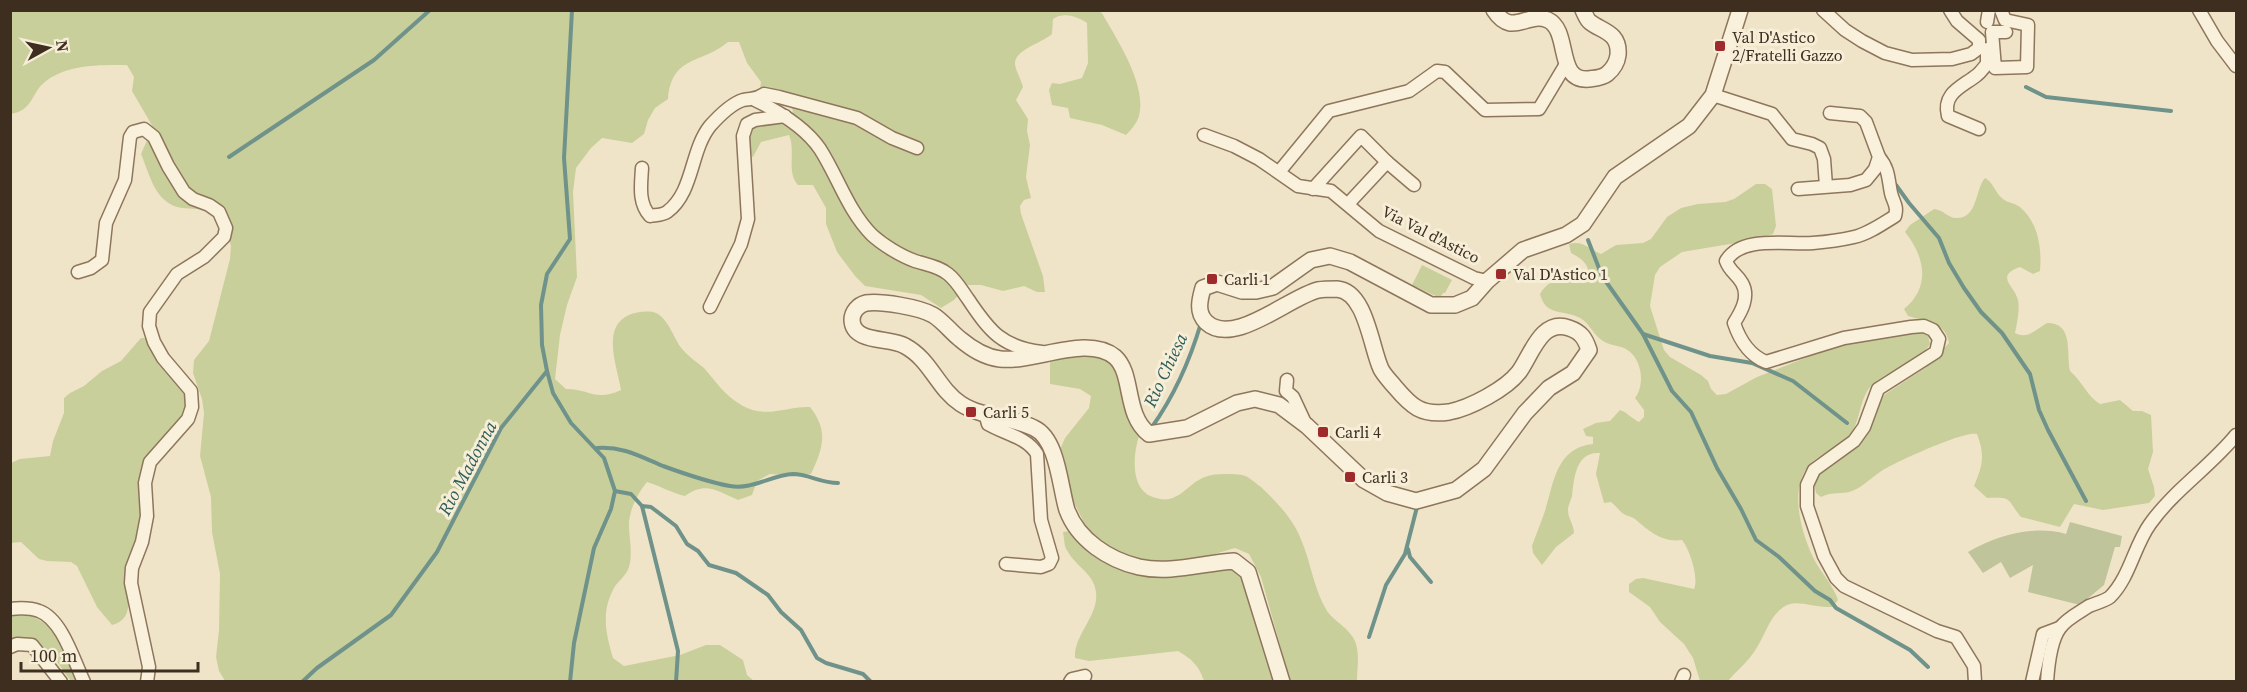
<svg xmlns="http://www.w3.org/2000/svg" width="2247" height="692" font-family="'Source Serif 4',serif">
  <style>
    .green { fill: #c9cf9b }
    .cemetery { fill: #bfc49a }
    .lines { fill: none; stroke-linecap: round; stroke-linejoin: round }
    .stream { stroke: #6f938a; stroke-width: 4 }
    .minor-casing { stroke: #8d765c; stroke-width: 15 }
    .tertiary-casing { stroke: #8d765c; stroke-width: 18 }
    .minor { stroke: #faf1dc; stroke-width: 12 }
    .tertiary { stroke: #faf1dc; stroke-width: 15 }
    .poi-dot { fill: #9e2a2b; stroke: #f7eed8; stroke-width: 2 }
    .labels { text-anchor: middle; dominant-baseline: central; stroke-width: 6; stroke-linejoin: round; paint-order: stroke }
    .poi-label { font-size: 16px; fill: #3d2e20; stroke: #f7eed8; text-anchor: start }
    .street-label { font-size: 16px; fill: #3d2e20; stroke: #f7eed8 }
    .water-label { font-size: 18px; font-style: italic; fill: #2f5d5a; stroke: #f7eed8 }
  </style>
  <rect width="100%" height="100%" fill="#f0e4c8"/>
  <g class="green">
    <path d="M10 11H1098L1102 13C1117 40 1147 84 1139 116 1137 123 1131 130 1126 135L1102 125 1070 118 1068 108 1052 105 1049 90 1052 83 1060 84 1082 78 1088 63 1087 23C1076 16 1064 12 1053 19L1052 34C1042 43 1014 50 1015 64 1016 72 1021 79 1023 87L1016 100 1028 119 1027 131 1030 145 1026 177 1031 198 1024 200 1020 206 1021 214 1043 276 1045 292H1037L1024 286 1003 291 981 285H967L954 300 941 308 921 295 865 286 855 276 837 252 826 224V208L813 185H798C786 172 796 151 789 135L761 142 753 157 747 153 749 130 755 126 791 118 793 110 788 105 760 89 761 82 747 63 739 42H728C700 65 672 55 668 99L655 108 648 120 644 134 632 143 602 138 591 148 576 168 573 192 577 277 567 305 560 335 555 379 566 389C591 389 594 402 621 390 617 366 601 327 629 315 636 312 648 310 656 313 669 319 674 340 683 350 689 357 697 362 704 368 717 383 725 396 743 406 766 419 787 406 810 407 829 431 823 448 811 474L797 476 770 474 757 481 752 495 738 500C717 491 706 481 685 496 671 493 661 486 647 482 638 493 629 510 629 525 629 538 633 553 629 567 626 577 617 581 613 590 601 613 606 634 613 658L624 666 680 655 706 645H720L743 660 747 675 754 681H225L219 671 216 657 219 630 220 574 212 532 211 497 200 456 204 413 202 399 193 373 194 360 209 341 230 259 231 246 227 232 210 210C201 209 191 209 182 208 155 204 150 175 141 154L153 127 132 91 134 77 127 65C100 65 69 64 46 81 31 92 34 110 11 114Z"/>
    <path d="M1985 178C1994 183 1995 193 2003 199 2008 203 2015 203 2020 207 2038 222 2042 248 2040 271L2033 274 2020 267C1994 276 2015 286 2018 300 2020 310 2017 323 2015 333 2028 340 2036 329 2047 323 2074 323 2066 352 2070 371 2082 381 2087 396 2100 404L2120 400 2133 411H2142L2151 415 2153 452 2148 469 2154 487 2155 496 2149 503 2103 510 2074 504 2060 527 2021 517C2006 499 2014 497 1987 498L1974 486C1983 465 1985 455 1977 434 1965 430 1896 462 1883 470 1873 476 1863 487 1852 491 1842 495 1833 491 1821 497L1816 493 1814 482 1821 473 1845 456 1859 441 1884 395 1925 368 1949 343C1945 321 1926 322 1908 316L1904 309C1931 287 1925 257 1905 232L1910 225 1934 209C1944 210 1948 218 1956 218 1978 219 1975 189 1985 178Z"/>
    <path d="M1756 184H1765L1772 189 1776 226 1773 234 1754 240 1682 252 1660 267 1655 275 1650 306 1664 350 1670 357 1701 375 1708 381 1711 389 1717 395 1726 394 1757 377 1810 356 1851 342 1920 332 1928 336 1930 344C1917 365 1892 368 1874 383 1859 396 1861 420 1850 436 1842 448 1823 452 1812 462 1787 485 1801 534 1815 561 1822 574 1833 585 1838 600L1832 607C1819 608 1799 601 1790 604 1771 610 1766 634 1756 649 1749 661 1737 670 1728 681H1700L1693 658 1684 644 1660 622 1650 607 1629 592V584L1636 579 1643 578 1694 589C1699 578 1690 550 1682 540 1662 543 1649 531 1635 519 1631 516 1625 516 1621 512 1618 509 1615 505 1611 502L1604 503 1596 474 1600 453C1576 451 1574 478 1572 496 1571 501 1568 505 1568 510 1568 519 1574 524 1574 533L1556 547 1542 565 1533 553 1532 546C1536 534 1541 523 1545 511 1554 482 1556 448 1593 444V437L1586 436 1583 429 1596 423 1610 421 1620 410C1628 413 1631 418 1639 422L1644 417V410L1635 398C1645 385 1642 361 1629 351 1620 344 1608 347 1599 338 1592 332 1589 323 1580 318 1563 309 1546 317 1540 294 1554 271 1568 287 1588 279 1591 265 1582 259 1571 253L1569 244C1584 240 1588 249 1601 254L1616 245 1643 243 1651 239 1667 217 1681 208 1698 204 1725 202 1734 199Z"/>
    <path d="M1422 265 1452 280 1445 293H1443L1440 298 1412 285Z"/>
    <path d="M141 338H149C160 353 189 387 187 405 185 424 161 432 155 449 152 457 152 467 150 476 144 505 140 533 129 561 120 581 142 617 112 625L97 607 77 566 71 562 47 561 39 559 21 542 11 543V463L20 459 50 456 53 441 64 413V398L70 393 84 386 102 371 121 361Z"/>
    <path d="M1090 354 1104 357 1115 367 1134 431 1139 436C1133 455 1130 489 1153 497 1178 507 1187 483 1205 477 1215 473 1231 474 1242 475 1249 476 1255 483 1261 487 1275 500 1293 519 1300 537 1311 561 1313 588 1327 611 1334 621 1350 629 1355 641 1360 653 1357 668 1357 681H1290L1261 577 1249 554 1235 548 1198 559 1153 562 1130 557 1101 543 1088 531 1069 492 1059 452 1065 438 1089 408 1091 396 1080 389 1050 384V361L1071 355Z"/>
    <path d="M1070 531 1092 554 1105 563 1126 571 1219 568 1234 570 1243 577 1274 681H1204C1199 666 1192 659 1178 651L1089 661 1075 658C1074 634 1099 616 1096 592 1094 572 1072 565 1065 546 1064 542 1064 537 1063 532Z"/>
    <path d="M10 616H32L51 627 77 681H71C52 656 46 636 11 641Z"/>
  </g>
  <path class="cemetery" d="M2070 522 2122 536 2120 547H2115L2104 585 2080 605 2028 592 2033 565 2010 578 2001 562 1983 573 1968 552C1997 535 2033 525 2066 534Z"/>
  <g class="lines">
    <g class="stream">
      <path d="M2026 87 2046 97 2171 111"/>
      <path d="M229 157 374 60 430 10"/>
      <path d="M1896 185 1909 203 1939 238 1949 263 1964 288 1981 312 2002 333 2030 374 2039 410 2048 430 2086 501"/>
      <path d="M1588 240 1602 276 1643 334 1672 391 1691 412 1717 468 1741 509 1756 540 1779 557 1815 591 1830 600 1836 608 1910 650 1928 667"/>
      <path d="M1643 334 1710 356 1752 363 1793 381 1847 423"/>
      <path d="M547 371 553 393 571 423 604 458 615 491 611 509 594 548 574 643 570 682"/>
      <path d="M1152 427C1174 396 1190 360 1201 323"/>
      <path d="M597 448C623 446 641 457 663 466 685 474 707 482 730 486 753 490 771 475 793 474 808 474 821 483 838 483"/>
      <path d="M615 491 631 494 642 506 678 651 676 682"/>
      <path d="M642 506 651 507 676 526 687 544 698 551 709 565 736 573 768 595 781 612 801 630 817 658 826 663 863 674 871 682"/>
      <path d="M1408 549 1410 557 1431 582"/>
      <path d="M1369 637 1386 585 1405 554 1417 507"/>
      <path d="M302 682 317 668 391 615 437 552 501 428 547 371 542 345 541 305 547 274 570 239 564 158 572 10"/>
    </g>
    <g class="minor-casing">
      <g id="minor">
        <path d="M1823 10 1845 30 1862 41 1885 53 1912 60 1952 59 1971 54 1979 48V40L1957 21 1950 10"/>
        <path d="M2001 10 2005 20 2028 25 2027 67 1995 68 1992 32H2006"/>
        <path d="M2199 10 2217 41 2236 66"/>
        <path d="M1987 22 1989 10"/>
        <path d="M1713 95 1772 114 1792 139 1812 144 1820 148 1824 159 1826 186"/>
        <path d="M755 100C780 112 805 127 820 149 838 177 848 211 872 235 883 245 901 256 915 261 927 265 938 266 948 274 957 281 962 291 968 299 990 332 1002 347 1042 352"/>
        <path d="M1979 129 1948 116C1942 93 1962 87 1977 75 1981 72 1984 67 1987 64V49"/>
        <path d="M1204 135 1234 146 1259 159 1298 186 1331 191 1379 231 1474 278 1487 281"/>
        <path d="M1879 157C1889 169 1888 178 1891 193 1893 202 1898 206 1895 216 1882 224 1868 234 1854 237 1841 240 1826 242 1813 243 1787 245 1741 235 1726 261 1730 272 1737 274 1742 283 1750 297 1741 312 1734 323 1740 341 1749 355 1766 362L1844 338 1911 327 1924 326 1933 330 1939 339 1936 352 1878 389 1864 427 1854 441 1814 470 1807 485V506L1824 556 1836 578 1844 586 1937 631 1956 637 1974 666 1975 682"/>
        <path d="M642 168C641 185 638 203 650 216 655 215 663 215 667 212 694 192 690 151 710 126 718 117 731 104 743 100 752 98 756 100 764 94L779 97 857 118 892 138 917 148"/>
        <path d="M1279 172 1329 111 1409 91 1437 71 1445 72 1485 110 1539 109 1566 64"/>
        <path d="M1313 189 1361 136 1387 162"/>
        <path d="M1798 189 1850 185 1866 180 1875 169 1879 157 1866 122 1860 116 1830 113"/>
        <path d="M1348 204 1387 162 1414 185"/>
        <path d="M78 272 91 268 102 260 106 223 125 180 130 137 133 132 144 129 154 137 168 166 184 192 193 199 209 205 219 212 226 228 224 237 204 257 177 274 150 312 149 326 154 342 163 358 191 391 192 407 188 419 150 462 145 483 147 516 142 542 132 568 131 583 149 667 147 682"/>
        <path d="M710 307 741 244 748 219 743 136 747 124 755 120 785 116"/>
        <path d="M1287 380 1286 391 1293 397 1306 425"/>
        <path d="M985 413 988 424C1005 434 1027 437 1037 454L1041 520 1052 558 1049 564 1041 567 1006 564"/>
        <path d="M10 609C19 608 31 608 39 611 62 619 74 661 84 682"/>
        <path d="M10 647 17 644 32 645 61 682"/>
        <path d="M1070 682 1072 679 1085 676"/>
        <path d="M1681 682 1684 675"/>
        <path d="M2032 682 2043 634 2059 628"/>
        <path d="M2047 682C2048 667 2051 640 2060 628 2066 619 2080 612 2089 606 2096 603 2105 601 2110 597 2130 577 2134 546 2150 524 2174 490 2210 467 2236 435"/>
      </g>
    </g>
    <g class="tertiary-casing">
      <g id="tertiary">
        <path d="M1494 10C1512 38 1527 11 1548 20 1571 31 1555 82 1589 79 1596 78 1602 78 1607 74 1613 69 1617 63 1618 55 1620 32 1601 31 1590 22 1587 20 1585 14 1583 10"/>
        <path d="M1282 682 1248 572 1234 561C1203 563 1170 574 1139 567 1109 560 1078 540 1067 510 1060 488 1058 439 1034 428 1012 417 983 418 961 404 937 388 931 360 905 346 890 337 853 344 852 320 852 312 858 305 866 303 881 301 919 307 933 315 943 321 951 332 960 339 972 349 984 357 1000 359 1034 363 1087 334 1115 357 1134 374 1124 415 1149 434L1187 428 1237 403 1255 399 1279 405 1307 426 1364 480 1387 493 1416 501 1456 490 1484 469 1525 413 1549 388 1573 373 1589 350C1585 338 1581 332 1569 328 1541 318 1531 356 1519 372 1506 389 1470 408 1449 412 1421 416 1411 406 1395 387 1390 381 1384 375 1381 369 1371 348 1366 291 1337 289 1331 289 1324 289 1318 290 1289 297 1233 348 1206 322 1196 312 1200 299 1203 288L1217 283 1242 291H1256L1273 287 1311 260 1330 256 1350 262 1431 305H1455L1472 298 1487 281 1523 250 1566 235 1583 224 1615 177 1689 126 1713 95 1740 10"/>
      </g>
    </g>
    <use href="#minor" class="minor"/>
    <use href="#tertiary" class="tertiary"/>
  </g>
  <g class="poi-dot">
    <rect x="1714" y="40" width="12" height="12" rx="3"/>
    <rect x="1495" y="268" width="12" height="12" rx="3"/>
    <rect x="1206" y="273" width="12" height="12" rx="3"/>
    <rect x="965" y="406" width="12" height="12" rx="3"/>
    <rect x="1317" y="426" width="12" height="12" rx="3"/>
    <rect x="1344" y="471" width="12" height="12" rx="3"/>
  </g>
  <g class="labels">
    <g class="poi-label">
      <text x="1732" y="37">Val D'Astico<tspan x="1732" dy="18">2/Fratelli Gazzo</tspan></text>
      <text x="1513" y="274">Val D'Astico 1</text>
      <text x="1224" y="279">Carli 1</text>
      <text x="983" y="412">Carli 5</text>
      <text x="1335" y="432">Carli 4</text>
      <text x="1362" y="477">Carli 3</text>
    </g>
    <g class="street-label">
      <text transform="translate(1431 234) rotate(27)">Via Val d'Astico</text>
    </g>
    <g class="water-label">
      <text transform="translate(1165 370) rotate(-65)">Rio Chiesa</text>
      <text transform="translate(467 468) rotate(-62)">Rio Madonna</text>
    </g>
  </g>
  <rect width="2247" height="692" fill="none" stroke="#3d2e20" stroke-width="24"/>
  <g transform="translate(48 48) rotate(82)" stroke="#f7eed8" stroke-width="4.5" paint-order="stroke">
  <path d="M0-4.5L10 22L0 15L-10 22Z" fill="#3d2e20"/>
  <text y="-9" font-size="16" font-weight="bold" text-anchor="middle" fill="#3d2e20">N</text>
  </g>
  <path d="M21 662v9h177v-9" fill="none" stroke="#3d2e20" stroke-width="3"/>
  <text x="30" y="662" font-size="18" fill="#3d2e20" stroke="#f7eed8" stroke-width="4.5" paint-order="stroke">100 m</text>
</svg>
